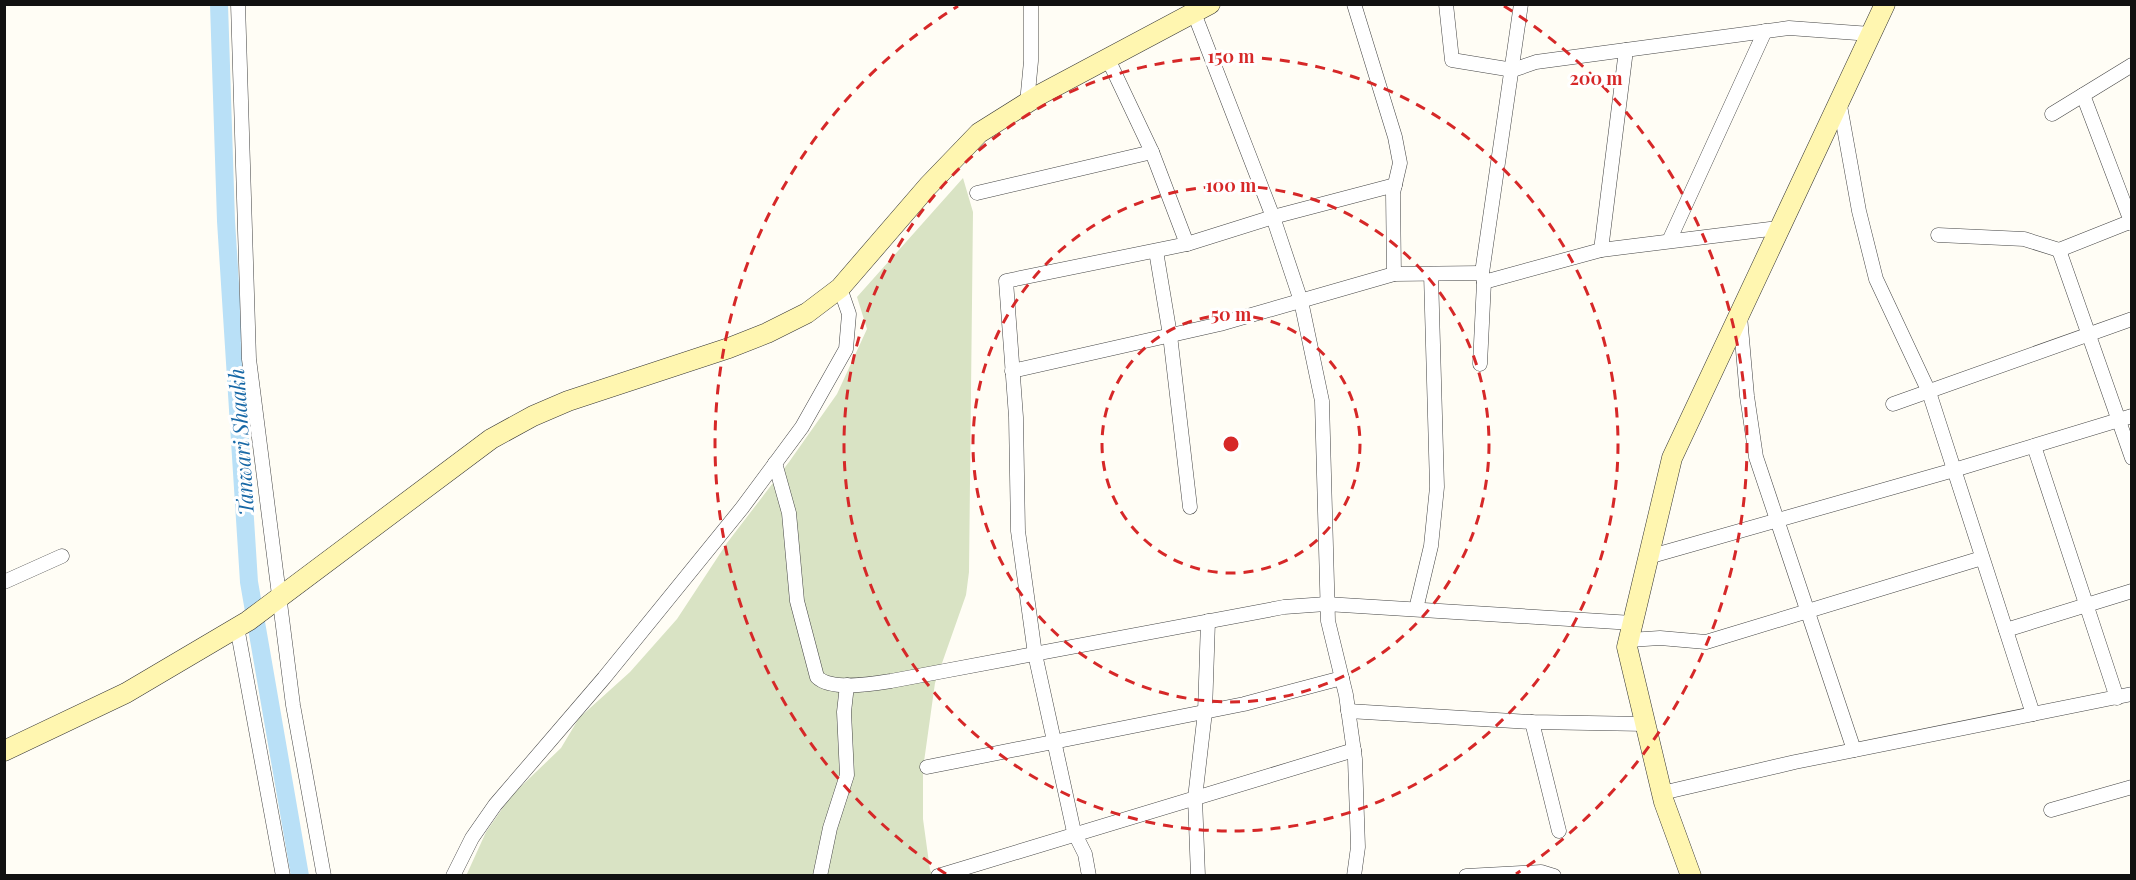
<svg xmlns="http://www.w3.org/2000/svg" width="2136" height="880" font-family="'Playfair Display',serif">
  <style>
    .cemetery { fill: #d9e3c4 }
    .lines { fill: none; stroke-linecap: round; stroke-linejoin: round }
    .canal { stroke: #b9e0f7; stroke-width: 18 }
    .street-casing { stroke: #444; stroke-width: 15 }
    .secondary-casing { stroke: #333; stroke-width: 21 }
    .street { stroke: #fff; stroke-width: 14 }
    .secondary { stroke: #fff6b0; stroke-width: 20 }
    .ring { fill: none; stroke: #d62828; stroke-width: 3; stroke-dasharray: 10 8 }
    .labels { text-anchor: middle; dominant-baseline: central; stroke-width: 6; stroke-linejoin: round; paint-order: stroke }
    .water-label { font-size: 21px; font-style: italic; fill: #1768a6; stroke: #fff }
    .centre { fill: #d62828; stroke: #fff; stroke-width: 3 }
    .ring-label { font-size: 18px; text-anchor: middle; font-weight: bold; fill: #d62828; stroke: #fff; stroke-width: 6; stroke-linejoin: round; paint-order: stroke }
  </style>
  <rect width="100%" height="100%" fill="#fffdf5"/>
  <path class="cemetery" d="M963 178 973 212 969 572 966 595 935 683 923 769V819L930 870 933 875 466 876 486 832 511 796 561 748 579 718 630 672 677 619 727 543 789 462 837 394 867 329 857 297Z"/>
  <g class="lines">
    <path class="canal" d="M219 4 226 221 249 582 300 876"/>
    <g class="street-casing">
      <g id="street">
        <path d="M238 4 249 359 293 705 324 876"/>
        <path d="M1354 4 1395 137 1400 163 1393 193 1394 274"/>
        <path d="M1446 4 1452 60 1513 70 1536 62 1789 28 1871 34"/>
        <path d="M1194 13 1273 217 1301 301 1322 401 1328 621 1346 695 1355 759 1358 847 1354 876"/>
        <path d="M1108 59 1152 152 1187 244"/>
        <path d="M2083 95 2132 224"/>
        <path d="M1839 100 1859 211 1876 279 1929 392 2033 714"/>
        <path d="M1027 103 1031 61V4"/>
        <path d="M2052 114 2132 65"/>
        <path d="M977 193 1152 152"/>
        <path d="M1938 235 2024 239 2059 250 2132 221"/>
        <path d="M1669 241 1765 31"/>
        <path d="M1601 250 1626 50"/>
        <path d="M2059 250 2132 458"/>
        <path d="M1156 251 1170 335 1190 507"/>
        <path d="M1484 282 1601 250 1778 228"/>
        <path d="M1740 316 1747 396 1756 457 1854 750"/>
        <path d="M1480 364 1484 282 1482 273 1521 4"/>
        <path d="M1012 371 1220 324 1394 274 1482 273"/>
        <path d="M1893 404 2132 319"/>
        <path d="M2034 446 2117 698"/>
        <path d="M775 463 789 513 797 601 817 677C831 691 872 684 891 681L1284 607 1326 604 1633 623"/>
        <path d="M1648 557 1954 470 2132 416"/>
        <path d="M4 582 62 556"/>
        <path d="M1416 609 1431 546 1437 487 1431 274"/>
        <path d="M237 627 283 876"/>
        <path d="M2006 630 2132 591"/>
        <path d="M1629 640 1660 638 1706 642 1982 558"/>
        <path d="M1348 711 1532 722 1645 724"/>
        <path d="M1532 722 1559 831"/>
        <path d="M927 767 1244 704 1342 678"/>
        <path d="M1662 793 1795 762 2132 694"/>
        <path d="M2051 810 2132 787"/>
        <path d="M453 876 472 838 495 805 604 678 742 508 802 427 846 349 849 314 840 288"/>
        <path d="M820 876 830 828 847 775 844 712 847 685"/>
        <path d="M938 876 1354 750"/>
        <path d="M1089 876 1085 854 1074 832 1035 654 1018 531 1016 417 1006 281 1187 244 1273 217 1395 185"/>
        <path d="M1198 876 1195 798 1205 712 1208 621"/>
        <path d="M1466 876 1541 872 1554 876"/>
      </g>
    </g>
    <g class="secondary-casing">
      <g id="secondary">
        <path d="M4 751 126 693 248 621 491 439 533 416 568 401 729 348 767 333 807 313 840 288 928 186 979 133 1041 94 1210 4"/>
        <path d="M1691 876 1664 802 1627 647 1672 458 1885 4"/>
      </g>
    </g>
    <use href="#street" class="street"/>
    <use href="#secondary" class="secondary"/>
  </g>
  <g class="ring">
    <circle cx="1231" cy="444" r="129"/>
    <circle cx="1231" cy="444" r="258"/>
    <circle cx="1231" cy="444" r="387"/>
    <path d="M946 874A516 516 0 0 1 958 6M1504 6A516 516 0 0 1 1516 874"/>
  </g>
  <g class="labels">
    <g class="water-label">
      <text transform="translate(240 442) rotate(-94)">Tanwari Shaakh</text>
    </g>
  </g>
  <circle cx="1231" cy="444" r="9" class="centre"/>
  <g class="ring-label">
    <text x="1231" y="63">150 m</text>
    <text x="1596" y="85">200 m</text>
    <text x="1231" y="192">100 m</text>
    <text x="1231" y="321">50 m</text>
  </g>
  <rect width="2136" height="880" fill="none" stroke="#111111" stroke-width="12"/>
</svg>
